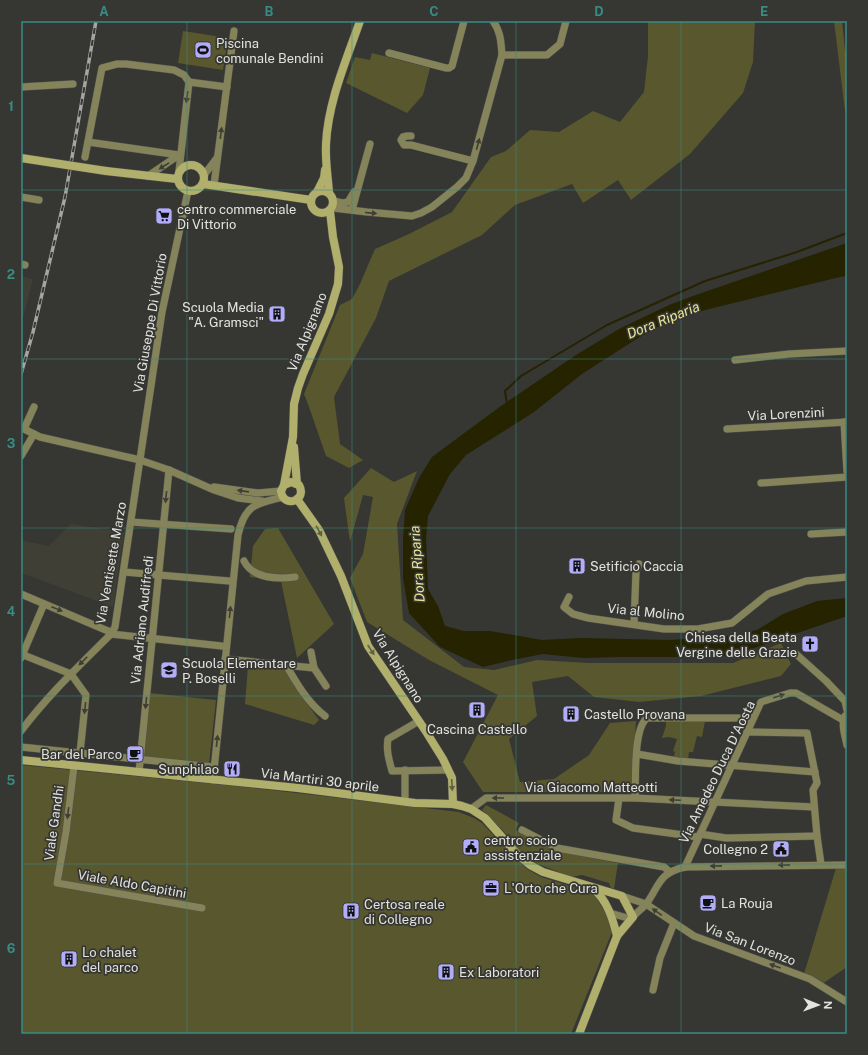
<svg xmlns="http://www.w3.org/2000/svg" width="868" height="1055" font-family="'Public Sans',sans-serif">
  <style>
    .built { fill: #3f3f35 }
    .green { fill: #59572e }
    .water { fill: #252300 }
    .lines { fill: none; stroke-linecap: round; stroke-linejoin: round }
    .stream { stroke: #252300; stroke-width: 2 }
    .street-casing { stroke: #52524e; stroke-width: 8 }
    .secondary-casing { stroke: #52524e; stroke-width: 9 }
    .street { stroke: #84835a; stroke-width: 7 }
    .secondary { stroke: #b1af6c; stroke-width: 8 }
    .rail-casing { stroke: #a5a5a2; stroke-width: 3.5 }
    .rail { stroke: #363632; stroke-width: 2; stroke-dasharray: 6; stroke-linecap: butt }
    .secondary-bridge-casing { stroke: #52524e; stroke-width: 9; stroke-linecap: butt }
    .secondary-bridge { stroke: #b1af6c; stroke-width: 8 }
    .oneway { fill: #3e3e36 }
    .oneway2 { fill: #616046 }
    .grid { fill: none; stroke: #398c85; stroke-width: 1; stroke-opacity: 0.55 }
    .labels { text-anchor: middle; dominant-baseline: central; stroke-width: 3.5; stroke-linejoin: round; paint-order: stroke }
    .poi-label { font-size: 13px; fill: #e2e2df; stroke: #363632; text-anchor: start }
    .street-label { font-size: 13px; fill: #e2e2df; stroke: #363632 }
    .water-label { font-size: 14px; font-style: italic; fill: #e7e596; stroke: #363632 }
    .neatline { fill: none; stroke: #398c85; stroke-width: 1.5 }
    .grid-label { font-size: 13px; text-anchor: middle; font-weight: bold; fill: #398c85 }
  </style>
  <rect width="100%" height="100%" fill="#363632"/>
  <g class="built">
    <path d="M21 276 33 279 21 326Z"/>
    <path d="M71 524 124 532 113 607 21 573V540L49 546Z"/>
  </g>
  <g class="green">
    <path d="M648 21H755L753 62 743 93 690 154 631 200 618 180 583 203 572 184 515 205 482 235 389 281 376 318 334 397 340 444 363 460 349 468 326 456 309 407 304 394 340 305 352 299 360 284 375 249 409 234 452 212 491 157 506 151 530 130 559 132 593 111 620 122 644 92 648 56Z"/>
    <path d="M834 21H842L845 50 847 58V114L845 111Z"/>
    <path d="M183 31 228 38 223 70 178 63Z"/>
    <path d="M372 53 430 68 423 95 407 113 346 83 355 57 370 60Z"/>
    <path d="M371 468 394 482 417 471 397 524 403 620 464 667 494 670 537 660 589 663H733L781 643 791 664 781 676 701 696 639 702 594 697 568 676 532 682 537 716 509 739 520 782 554 779 589 755 610 723 636 721 631 792H483L463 762 498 695 429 660 367 622 350 578 363 554 373 497 363 495 350 542 344 498Z"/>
    <path d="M278 528 334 624 297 658 281 581 250 577 253 546 265 529Z"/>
    <path d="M248 666 284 669 296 689 319 720 314 725 245 704Z"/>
    <path d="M150 693 216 700 209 764 144 757Z"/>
    <path d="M666 720 705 721 702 737 697 736 693 752H689L688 759 673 758 675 752 673 751 677 739 669 737 662 738 666 726Z"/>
    <path d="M21 765 236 786 459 812 474 818 482 823 513 856 527 869 541 877 593 893 606 913 612 932 571 1034H21Z"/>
    <path d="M486 805 519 823 516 830 552 850 618 863 614 889 611 888 609 883 582 875 571 877 533 862 519 850 504 832 482 810Z"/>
    <path d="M847 867V967L822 984 804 974 836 868Z"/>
  </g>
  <path class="water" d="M847 243V276L840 277 705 310 669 321 638 338 582 374 534 412 466 455 450 474 428 516 426 539 428 589 438 606 445 626 464 631H490L542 640 580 638 670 640 714 637 737 635 757 630 783 614 817 601 847 598V616L731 656 695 657H618L583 658 543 654 512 660 483 667 440 647 409 613 403 578V540L405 510 419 478 432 457 501 406 576 355 619 329 669 305 693 296Z"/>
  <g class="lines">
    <path class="stream" d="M507 404 505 391 521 376 607 325 705 281 797 252 847 233"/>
    <g class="street-casing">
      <g id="street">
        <path d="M389 53 446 68H449L452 66 464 21"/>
        <path d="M502 55H547L560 44 566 21"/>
        <path d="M21 87 73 84"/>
        <path d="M411 136H407L403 137 401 140 404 145H411L473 161"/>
        <path d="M88 142 179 155"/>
        <path d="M85 157 102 68 117 64H126L174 70 184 75 189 82"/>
        <path d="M179 171 189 82 227 87"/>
        <path d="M204 175 217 158"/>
        <path d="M148 176 179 155"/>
        <path d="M214 185 234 31"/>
        <path d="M21 197 39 200"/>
        <path d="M334 201 342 203 348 202 354 192"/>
        <path d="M333 208 367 212 412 216 421 213 432 207 457 187 466 178 473 161 502 55C501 43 501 32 493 21"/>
        <path d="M352 210 370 144"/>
        <path d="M21 264 25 265"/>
        <path d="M735 360 789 354 847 351"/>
        <path d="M34 407 24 429 40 437 140 460 169 470 214 490 238 498 262 501"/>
        <path d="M844 422 847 471"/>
        <path d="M727 429 847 422"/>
        <path d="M21 456 34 434"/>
        <path d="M761 483 847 477"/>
        <path d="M214 487 258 493 281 491"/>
        <path d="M131 522 231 529"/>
        <path d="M811 534 847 532"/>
        <path d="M244 561C253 579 278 579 295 577"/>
        <path d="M124 572 229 581"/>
        <path d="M21 594 108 631 111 634"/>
        <path d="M569 597 564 607 573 614 588 618 664 629H698L732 623 768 594 806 581 847 577"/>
        <path d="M634 624 636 571 639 564"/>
        <path d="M111 634 222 646"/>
        <path d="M311 652 314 668"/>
        <path d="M21 654 71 674 86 695 80 753"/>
        <path d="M796 654 826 681 845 701 847 710"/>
        <path d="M21 658 44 604"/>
        <path d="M225 659 314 668 326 686"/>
        <path d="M286 665C297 684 308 703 325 716"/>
        <path d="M845 716C841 725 845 735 847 745"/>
        <path d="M419 721 388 739C386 750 389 760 392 771L448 770"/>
        <path d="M21 731C48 695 80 665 111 634L115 627 162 312 188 191"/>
        <path d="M747 732 807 733 817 783 813 790 817 836 821 864"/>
        <path d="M21 747 214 767"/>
        <path d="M637 754 678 761 815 772"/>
        <path d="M74 766 66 832 57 883 202 908"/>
        <path d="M139 772 169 470"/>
        <path d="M213 780 238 535C245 504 256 504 283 497"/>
        <path d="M619 798 616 820 633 828 698 837"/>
        <path d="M635 798C636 780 633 729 647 718H738L752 720"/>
        <path d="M405 801V770"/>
        <path d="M471 809 486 798H635L814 807"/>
        <path d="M522 830 557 848 664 867 670 872"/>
        <path d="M700 834 726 838 817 836"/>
        <path d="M685 867 761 702 790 693H796L843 720"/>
        <path d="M622 896 646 904 694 936 810 979 847 1002"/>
        <path d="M610 913 631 919"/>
        <path d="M633 917C637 912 643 908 647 903 660 884 659 873 685 867L847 865"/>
        <path d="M653 990 660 958 674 923"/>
      </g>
    </g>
    <g class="secondary-casing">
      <g id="secondary">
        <circle cx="191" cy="178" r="13"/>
        <path d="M106 171 177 179"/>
        <path d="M203 184 311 200"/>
        <circle cx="322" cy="202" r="11"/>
        <path d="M317 192 324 178 325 170"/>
        <path d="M329 193C328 177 325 161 326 144 328 102 346 61 360 21"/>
        <path d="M294 447 297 484"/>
        <path d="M284 485 291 482 299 485C308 501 283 509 281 491L284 485 293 437 294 404 298 388 303 374 329 314 338 284 339 267 333 237 330 211"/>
        <path d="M297 499 319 530 341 576 368 646 425 730 443 759 452 778 453 804"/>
        <path d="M21 760 298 788 415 803 453 804 462 806 471 809 485 818 517 854 530 865 543 872 622 896 633 917 617 936 579 1034"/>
        <path d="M593 889C607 899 613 920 617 936"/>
      </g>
    </g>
    <use href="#street" class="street"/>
    <use href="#secondary" class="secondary"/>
    <g class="rail-casing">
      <path id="rail" d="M21 374 33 332 65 197 96 21"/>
    </g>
    <use href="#rail" class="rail"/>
    <g class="secondary-bridge-casing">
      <path id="secondary-bridge" d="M21 158 106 171"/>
    </g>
    <use href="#secondary-bridge" class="secondary-bridge"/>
  </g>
  <defs><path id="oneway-solid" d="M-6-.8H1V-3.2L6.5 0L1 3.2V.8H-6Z"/></defs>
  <g class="oneway">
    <use href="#oneway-solid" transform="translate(187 97) rotate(98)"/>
    <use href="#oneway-solid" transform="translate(221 133) rotate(-83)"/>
    <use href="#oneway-solid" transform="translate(478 144) rotate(-75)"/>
    <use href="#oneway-solid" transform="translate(164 166) rotate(148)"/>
    <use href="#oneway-solid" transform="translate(371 213) rotate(5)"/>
    <use href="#oneway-solid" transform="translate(243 491) rotate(-172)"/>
    <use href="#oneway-solid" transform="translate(166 497) rotate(96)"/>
    <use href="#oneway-solid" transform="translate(57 609) rotate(22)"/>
    <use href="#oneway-solid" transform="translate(230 612) rotate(-84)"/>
    <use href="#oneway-solid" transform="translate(83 661) rotate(135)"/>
    <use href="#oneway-solid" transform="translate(779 696) rotate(-18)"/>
    <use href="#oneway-solid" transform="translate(146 703) rotate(96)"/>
    <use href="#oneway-solid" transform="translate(85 708) rotate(96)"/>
    <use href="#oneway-solid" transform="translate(217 741) rotate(-84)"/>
    <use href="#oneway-solid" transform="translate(498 798) rotate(180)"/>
    <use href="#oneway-solid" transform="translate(675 800) rotate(-177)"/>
    <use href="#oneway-solid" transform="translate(68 813) rotate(97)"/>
    <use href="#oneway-solid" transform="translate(784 865) rotate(179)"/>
    <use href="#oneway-solid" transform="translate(716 866) rotate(179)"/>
    <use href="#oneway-solid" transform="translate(657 912) rotate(-146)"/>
    <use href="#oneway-solid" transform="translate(775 966) rotate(-160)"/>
  </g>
  <g class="oneway2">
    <use href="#oneway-solid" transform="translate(319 531) rotate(61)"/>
    <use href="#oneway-solid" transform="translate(371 650) rotate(57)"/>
    <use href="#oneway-solid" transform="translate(452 785) rotate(87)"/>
  </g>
  <path class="grid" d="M187 21V1034M352 21V1034M516 21V1034M681 21V1034M21 190H847M21 359H847M21 528H847M21 696H847M21 864H847"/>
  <defs>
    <g id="stadium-square" transform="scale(0.9)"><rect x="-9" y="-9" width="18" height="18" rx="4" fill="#b2adf9" stroke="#363632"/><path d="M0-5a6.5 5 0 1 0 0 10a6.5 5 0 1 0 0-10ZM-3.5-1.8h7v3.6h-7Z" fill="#111"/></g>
    <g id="supermarket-square" transform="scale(0.9)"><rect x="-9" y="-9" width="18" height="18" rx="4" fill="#b2adf9" stroke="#363632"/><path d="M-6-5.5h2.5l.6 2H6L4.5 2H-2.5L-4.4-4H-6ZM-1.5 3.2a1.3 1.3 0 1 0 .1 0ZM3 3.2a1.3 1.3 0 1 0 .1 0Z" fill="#111"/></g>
    <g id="building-square" transform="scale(0.9)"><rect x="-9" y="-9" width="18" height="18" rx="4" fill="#b2adf9" stroke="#363632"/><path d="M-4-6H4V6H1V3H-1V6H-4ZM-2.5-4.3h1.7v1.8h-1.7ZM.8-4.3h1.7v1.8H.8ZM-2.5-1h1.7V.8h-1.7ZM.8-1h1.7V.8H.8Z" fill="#111"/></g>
    <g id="church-square" transform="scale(0.9)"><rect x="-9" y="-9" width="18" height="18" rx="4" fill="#b2adf9" stroke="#363632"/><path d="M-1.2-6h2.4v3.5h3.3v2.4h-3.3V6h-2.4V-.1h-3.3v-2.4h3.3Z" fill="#111"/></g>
    <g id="school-square" transform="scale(0.9)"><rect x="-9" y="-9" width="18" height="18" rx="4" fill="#b2adf9" stroke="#363632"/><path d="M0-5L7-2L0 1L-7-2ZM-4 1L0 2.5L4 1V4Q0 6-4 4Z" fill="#111"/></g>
    <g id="cafe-square" transform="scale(0.9)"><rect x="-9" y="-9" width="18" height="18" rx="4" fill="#b2adf9" stroke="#363632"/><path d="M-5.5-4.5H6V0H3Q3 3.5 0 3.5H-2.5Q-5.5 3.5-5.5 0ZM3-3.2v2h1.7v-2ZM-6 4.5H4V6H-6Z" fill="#111"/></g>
    <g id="restaurant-square" transform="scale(0.9)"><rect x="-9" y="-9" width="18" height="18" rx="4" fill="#b2adf9" stroke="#363632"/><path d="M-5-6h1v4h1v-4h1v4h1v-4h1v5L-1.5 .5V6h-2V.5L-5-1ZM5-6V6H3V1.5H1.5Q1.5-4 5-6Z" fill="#111"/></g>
    <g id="civic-square" transform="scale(0.9)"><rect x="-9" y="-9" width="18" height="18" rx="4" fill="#b2adf9" stroke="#363632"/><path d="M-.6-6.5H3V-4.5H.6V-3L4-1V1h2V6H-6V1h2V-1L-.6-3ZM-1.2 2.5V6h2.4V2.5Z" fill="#111"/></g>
    <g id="office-square" transform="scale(0.9)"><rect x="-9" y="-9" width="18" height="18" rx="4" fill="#b2adf9" stroke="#363632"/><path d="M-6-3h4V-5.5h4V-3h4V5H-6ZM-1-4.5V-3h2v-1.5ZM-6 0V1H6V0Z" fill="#111"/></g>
  </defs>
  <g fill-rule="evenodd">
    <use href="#stadium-square" x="203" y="50"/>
    <use href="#supermarket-square" x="164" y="216"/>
    <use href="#building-square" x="277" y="314"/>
    <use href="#building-square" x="577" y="566"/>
    <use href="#church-square" x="810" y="644"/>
    <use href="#school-square" x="169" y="670"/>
    <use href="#building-square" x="477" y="710"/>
    <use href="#building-square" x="571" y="714"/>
    <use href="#cafe-square" x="135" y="754"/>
    <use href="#restaurant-square" x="232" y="769"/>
    <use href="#civic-square" x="471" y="847"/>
    <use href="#civic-square" x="781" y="849"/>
    <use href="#office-square" x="491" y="888"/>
    <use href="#cafe-square" x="708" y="903"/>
    <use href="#building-square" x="351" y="911"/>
    <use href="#building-square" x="69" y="959"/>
    <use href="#building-square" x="446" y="972"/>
  </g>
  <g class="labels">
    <g class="poi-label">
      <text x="216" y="43">Piscina<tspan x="216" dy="15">comunale Bendini</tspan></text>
      <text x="177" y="209">centro commerciale<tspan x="177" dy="15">Di Vittorio</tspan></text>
      <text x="264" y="307" text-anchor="end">Scuola Media<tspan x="264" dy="15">"A. Gramsci"</tspan></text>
      <text x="590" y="566">Setificio Caccia</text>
      <text x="797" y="637" text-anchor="end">Chiesa della Beata<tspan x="797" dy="15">Vergine delle Grazie</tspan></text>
      <text x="182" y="663">Scuola Elementare<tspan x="182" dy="15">P. Boselli</tspan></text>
      <text x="584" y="714">Castello Provana</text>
      <text x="477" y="729" text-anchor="middle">Cascina Castello</text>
      <text x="122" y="754" text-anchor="end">Bar del Parco</text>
      <text x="219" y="769" text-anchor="end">Sunphilao</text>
      <text x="484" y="840">centro socio<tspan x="484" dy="15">assistenziale</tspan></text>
      <text x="768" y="849" text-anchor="end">Collegno 2</text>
      <text x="504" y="888">L'Orto che Cura</text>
      <text x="721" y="903">La Rouja</text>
      <text x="364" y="904">Certosa reale<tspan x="364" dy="15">di Collegno</tspan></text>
      <text x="82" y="952">Lo chalet<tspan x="82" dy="15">del parco</tspan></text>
      <text x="459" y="972">Ex Laboratori</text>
    </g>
    <g class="street-label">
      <text transform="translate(150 323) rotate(-80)">Via Giuseppe Di Vittorio</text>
      <text transform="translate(307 332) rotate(-68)">Via Alpignano</text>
      <text transform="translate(786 414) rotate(-3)">Via Lorenzini</text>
      <text transform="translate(111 563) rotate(-80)">Via Ventisette Marzo</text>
      <text transform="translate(646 612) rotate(6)">Via al Molino</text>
      <text transform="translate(142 620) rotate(-84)">Via Adriano Audifredi</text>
      <text transform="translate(398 666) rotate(58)">Via Alpignano</text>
      <text transform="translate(717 772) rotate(-64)">Via Amedeo Duca D'Aosta</text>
      <text transform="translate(320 780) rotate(7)">Via Martiri 30 aprile</text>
      <text x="591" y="787">Via Giacomo Matteotti</text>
      <text transform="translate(54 823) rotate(-82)">Viale Gandhi</text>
      <text transform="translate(132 884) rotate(10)">Viale Aldo Capitini</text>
      <text transform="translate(750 944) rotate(21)">Via San Lorenzo</text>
    </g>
    <g class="water-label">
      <text transform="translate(663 320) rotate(-22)">Dora Riparia</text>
      <text transform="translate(417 564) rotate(-94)">Dora Riparia</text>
    </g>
  </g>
  <rect width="868" height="1055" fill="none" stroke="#363632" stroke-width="44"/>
  <g transform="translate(818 1005) rotate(91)" stroke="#363632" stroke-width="3" paint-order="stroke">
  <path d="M0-3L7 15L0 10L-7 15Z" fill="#e2e2df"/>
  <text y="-6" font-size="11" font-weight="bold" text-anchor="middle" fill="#e2e2df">N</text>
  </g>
  <rect x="22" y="22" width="824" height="1011" class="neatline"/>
  <g class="grid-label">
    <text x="104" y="16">A</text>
    <text x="269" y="16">B</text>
    <text x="434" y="16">C</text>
    <text x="599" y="16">D</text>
    <text x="764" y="16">E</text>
    <text x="11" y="111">1</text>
    <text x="11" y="279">2</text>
    <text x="11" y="448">3</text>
    <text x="11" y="616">4</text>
    <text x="11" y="785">5</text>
    <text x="11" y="953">6</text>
  </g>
</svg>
